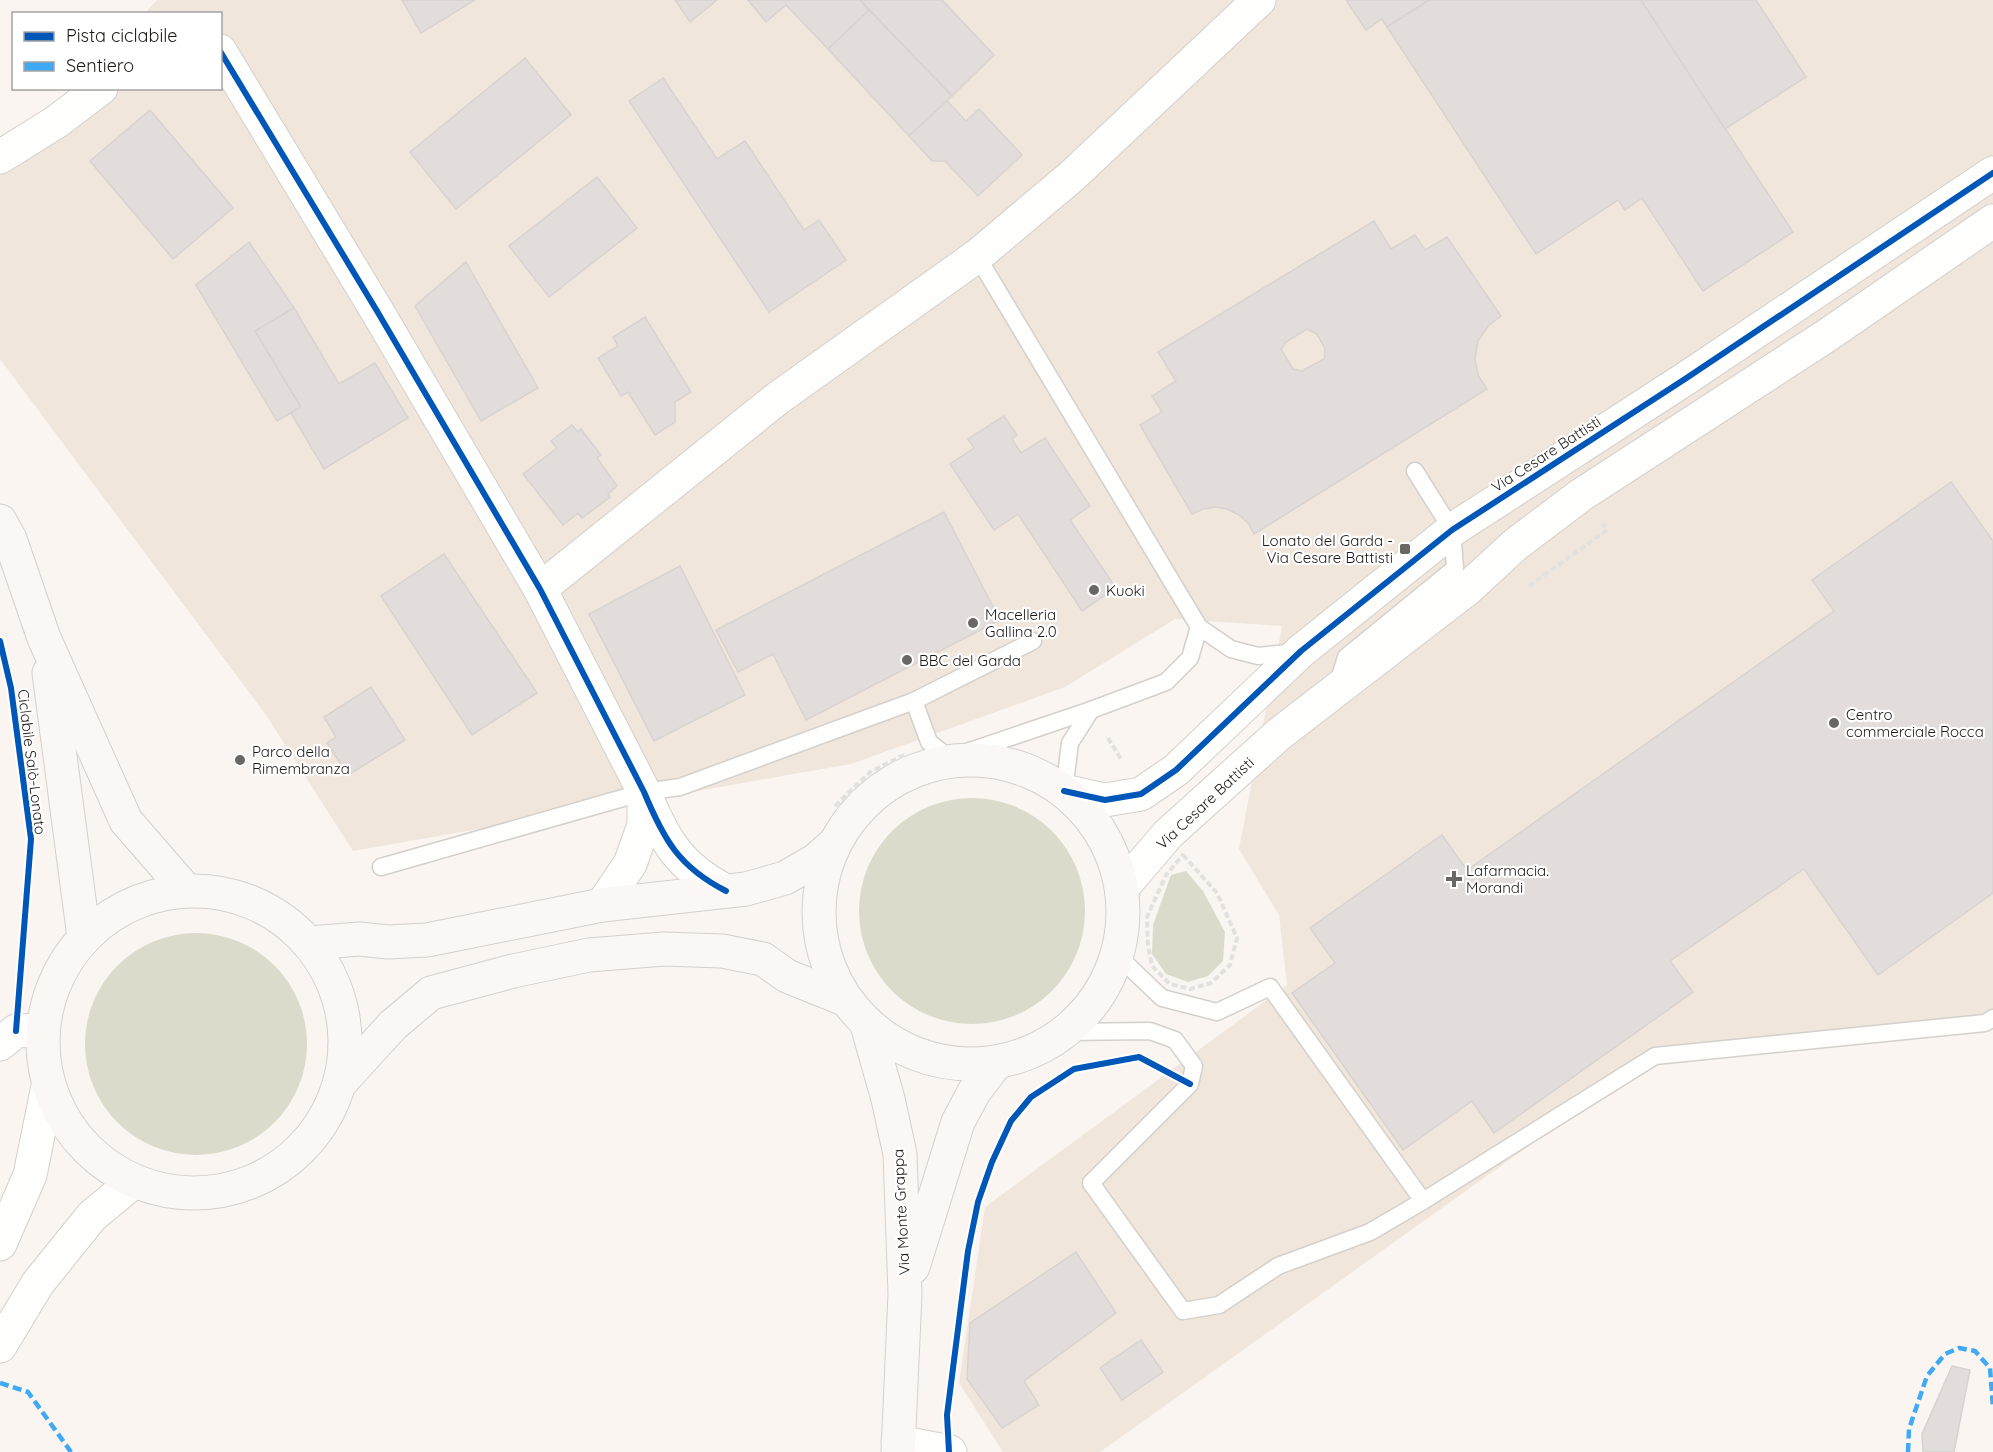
<svg xmlns="http://www.w3.org/2000/svg" width="1993" height="1452" font-family="Quicksand,sans-serif">
  <style>
    .built { fill: #f0e6dc }
    .green { fill: #dcdbcb }
    .building { fill: #e2ddda; stroke: #d8d3d1; stroke-width: 1.5; fill-rule: evenodd }
    .lines { fill: none; stroke-linecap: round; stroke-linejoin: round }
    .service-casing { stroke: #d4d0cc; stroke-width: 19 }
    .minor-casing { stroke: #d4d0cc; stroke-width: 35 }
    .tertiary-casing { stroke: #d4d0cc; stroke-width: 35 }
    .secondary-casing { stroke: #d4d0cc; stroke-width: 35 }
    .path { stroke: #e2e1df; stroke-width: 4; stroke-dasharray: 6 3; stroke-linecap: butt }
    .service { stroke: #fefefd; stroke-width: 16 }
    .minor { stroke: #fefefd; stroke-width: 33 }
    .tertiary { stroke: #fefefd; stroke-width: 33 }
    .secondary { stroke: #faf7f4; stroke-width: 33 }
    .quiet { stroke: #3fa9f5; stroke-width: 4.5; stroke-dasharray: 9 4.5; stroke-linecap: butt }
    .cycleway-casing { stroke: #fff; stroke-width: 10 }
    .cycleway { stroke: #0057b8; stroke-width: 6 }
    .poi-dot { fill: #6a6662; stroke: #fff; stroke-width: 2 }
    .labels { text-anchor: middle; dominant-baseline: central; stroke-width: 4.5; stroke-linejoin: round; paint-order: stroke }
    .street-label { font-size: 15px; fill: #1c1916; stroke: #fff }
    .poi-label { font-size: 15px; fill: #1c1916; stroke: #fff; text-anchor: start }
  </style>
  <rect width="100%" height="100%" fill="#faf5f0"/>
  <path class="built" d="M157 0H1993V1018L1655 1056 1100 1452H1003L959 1383 985 1207 1287 985 1279 915 1239 849 1282 626 1175 619 1065 687 851 764 353 851 266 715 0 359V169L75 89 220 88V14L145 13Z"/>
  <g class="green">
    <circle cx="972" cy="911" r="113"/>
    <path d="M1186 871 1203 891 1225 932 1223 961 1208 976 1188 982 1166 974 1152 954 1153 925 1171 875Z"/>
    <circle cx="196" cy="1044" r="111"/>
  </g>
  <g class="building">
    <path d="M402 0H475L421 33Z"/>
    <path d="M675 0H717L690 22Z"/>
    <path d="M748 0H860L869 10 828 49 786 5 766 22Z"/>
    <path d="M860 0H942L994 55 952 96Z"/>
    <path d="M1346 0H1429L1387 27 1382 19 1366 30Z"/>
    <path d="M1429 0H1641L1793 232 1703 291 1642 198 1625 210 1618 200 1536 254 1387 27Z"/>
    <path d="M1641 0H1756L1806 77 1725 129Z"/>
    <path d="M869 10 952 96 909 136 828 49Z"/>
    <path d="M525 58 571 115 456 209 410 152Z"/>
    <path d="M663 78 717 159 745 141 804 230 819 220 846 260 769 312 629 101Z"/>
    <path d="M947 101 966 121 979 109 1022 155 978 196 945 161H932L909 136Z"/>
    <path d="M150 110 233 208 173 259 90 161Z"/>
    <path d="M597 177 637 228 549 297 509 246Z"/>
    <path d="M1374 221 1391 249 1415 235 1425 250 1447 237 1501 316 1488 326 1478 341 1475 358 1478 375 1487 389 1254 534 1248 523 1239 515 1227 509 1215 507 1203 509 1192 514 1140 425 1162 412 1152 396 1176 381 1158 352ZM1307 329 1317 334 1325 349 1324 359 1302 371 1293 369 1281 349 1286 342Z"/>
    <path d="M249 242 294 308 255 331 301 407 277 421 196 285Z"/>
    <path d="M466 262 538 388 481 421 415 306Z"/>
    <path d="M294 308 339 384 375 363 408 418 324 469 291 413 301 407 255 331Z"/>
    <path d="M645 317 691 392 675 402V422L655 435 628 392 621 396 598 358 618 346 613 337Z"/>
    <path d="M1004 416 1017 435 1012 439 1021 453 1045 438 1090 506 1070 520 1116 588 1082 611 1018 514 994 530 950 464 974 448 968 439Z"/>
    <path d="M572 425 578 432 581 429 601 455 597 458 617 486 608 494 610 497 582 518 578 513 563 525 523 474 557 448 551 441Z"/>
    <path d="M1951 482 1993 541V893L1878 975 1804 869 1670 961 1693 992 1494 1133 1472 1101 1403 1150 1292 993 1335 963 1310 928 1442 835 1467 870 1834 611 1812 580Z"/>
    <path d="M944 512 1000 620 806 720 773 654 738 672 716 630Z"/>
    <path d="M444 554 537 693 472 735 381 596Z"/>
    <path d="M680 566 745 695 654 741 589 614Z"/>
    <path d="M371 687 405 740 348 775 327 743 336 737 324 717Z"/>
    <path d="M1076 1252 1116 1313 1024 1381 1039 1405 1002 1428 967 1379 970 1323Z"/>
    <path d="M1141 1340 1163 1372 1122 1400 1100 1368Z"/>
    <path d="M1952 1366 1970 1370 1954 1452H1923L1922 1434Z"/>
  </g>
  <g class="lines">
    <g class="service-casing">
      <g id="service">
        <path d="M1199 627 1231 649 1258 656 1295 652"/>
        <path d="M1338 683 1346 657 1455 568 1452 530 1415 471"/>
        <path d="M914 701 929 742 949 758 1091 710 1166 682 1190 658 1199 627 977 256"/>
        <path d="M1064 791 1070 743 1091 710"/>
        <path d="M381 867 644 792 680 787 914 701 1033 641"/>
        <path d="M1117 955 1162 998 1217 1012 1270 987 1423 1201 1655 1056 1985 1023 1993 1018"/>
        <path d="M1067 1032 1150 1031 1175 1040 1194 1066 1190 1084 1091 1183 1183 1311 1219 1305 1278 1266 1370 1232 1423 1201"/>
      </g>
    </g>
    <g class="minor-casing">
      <g id="minor">
        <path d="M220 51 377 311 540 589 644 792C664 840 679 867 726 891"/>
        <path d="M0 157 56 122 101 88"/>
        <path d="M540 589 778 398 977 256 1072 176 1259 0"/>
        <path d="M602 905 630 864 644 825V794"/>
        <path d="M0 1044 16 1031 43 1030"/>
        <path d="M898 1442 950 1452"/>
      </g>
    </g>
    <g class="tertiary-casing">
      <g id="tertiary">
        <path d="M1064 791 1105 800 1141 794 1176 770 1301 651 1452 530 1685 379 1993 173"/>
        <path d="M1122 888 1168 834 1278 735 1466 590 1516 544 1581 495 1826 336 1993 221"/>
        <path d="M0 1244 30 1175 48 1086"/>
        <path d="M0 1346 38 1283 92 1216 133 1182"/>
      </g>
    </g>
    <g class="secondary-casing">
      <g id="secondary">
        <path d="M0 521 10 539 44 638 126 821 186 890"/>
        <path d="M49 673 84 937"/>
        <circle cx="971" cy="912" r="152"/>
        <circle cx="194" cy="1042" r="151"/>
        <path d="M310 943 359 939 388 942 427 940 602 905 746 889 785 878 816 860 835 843"/>
        <path d="M867 1025 888 1099 900 1154 905 1294 898 1452"/>
        <path d="M340 1083 393 1025 431 993 513 971 589 955 664 949 722 951 763 959 787 976 844 999"/>
        <path d="M913 1267 958 1122 974 1092 996 1063"/>
      </g>
    </g>
    <g class="path">
      <path d="M1529 586 1607 530 1603 524"/>
      <path d="M1108 738 1121 759"/>
      <path d="M835 806 870 772 906 754"/>
      <path d="M1183 855 1217 893 1237 938 1230 965 1211 983 1190 989 1170 984 1152 966 1148 945 1147 917 1166 875Z"/>
    </g>
    <use href="#service" class="service"/>
    <use href="#minor" class="minor"/>
    <use href="#tertiary" class="tertiary"/>
    <use href="#secondary" class="secondary"/>
    <g class="quiet">
      <path d="M0 1383 28 1392 71 1452"/>
      <path d="M1908 1452 1909 1429 1927 1376 1945 1354 1959 1348 1975 1351 1990 1368 1993 1407"/>
    </g>
    <g class="cycleway-casing">
      <g id="cycleway">
        <path d="M220 51 377 311 540 589 644 792C664 840 679 867 726 891"/>
        <path d="M0 641 11 688 31 839 16 1031"/>
        <path d="M1064 791 1105 800 1141 794 1176 770 1301 651 1452 530 1685 379 1993 173"/>
        <path d="M949 1452 947 1415 968 1251 978 1202 992 1162 1011 1121 1031 1097 1074 1069 1139 1057 1190 1084"/>
      </g>
    </g>
    <use href="#cycleway" class="cycleway"/>
  </g>
  <g class="poi-dot">
    <rect x="1399" y="543" width="12" height="12" rx="3"/>
    <circle cx="1094" cy="590" r="6"/>
    <circle cx="973" cy="623" r="6"/>
    <circle cx="907" cy="660" r="6"/>
    <circle cx="1834" cy="723" r="6"/>
    <circle cx="240" cy="760" r="6"/>
    <path d="M1451 870h6v6h6v6h-6v6h-6v-6h-6v-6h6z"/>
  </g>
  <g class="labels">
    <g class="street-label">
      <text transform="translate(1546 454) rotate(-33)">Via Cesare Battisti</text>
      <text transform="translate(32 762) rotate(83)">Ciclabile Salò-Lonato</text>
      <text transform="translate(1205 803) rotate(-43)">Via Cesare Battisti</text>
      <text transform="translate(901 1212) rotate(-93)">Via Monte Grappa</text>
    </g>
    <g class="poi-label">
      <text x="1393" y="540" text-anchor="end">Lonato del Garda -<tspan x="1393" dy="17">Via Cesare Battisti</tspan></text>
      <text x="1106" y="590">Kuoki</text>
      <text x="985" y="614">Macelleria<tspan x="985" dy="17">Gallina 2.0</tspan></text>
      <text x="919" y="660">BBC del Garda</text>
      <text x="1846" y="714">Centro<tspan x="1846" dy="17">commerciale Rocca</tspan></text>
      <text x="252" y="751">Parco della<tspan x="252" dy="17">Rimembranza</tspan></text>
      <text x="1466" y="870">Lafarmacia.<tspan x="1466" dy="17">Morandi</tspan></text>
    </g>
  </g>
  <rect x="12" y="12" width="210" height="78" fill="#ffffff" stroke="#a4a3a2" stroke-width="1.5"/>
  <rect x="24" y="32" width="30" height="9" fill="#0057b8" stroke="#a4a3a2" stroke-width="1.5"/>
  <text x="66" y="42" font-size="18" fill="#1c1916">Pista ciclabile</text>
  <rect x="24" y="62" width="30" height="9" fill="#3fa9f5" stroke="#a4a3a2" stroke-width="1.5"/>
  <text x="66" y="72" font-size="18" fill="#1c1916">Sentiero</text>
</svg>
